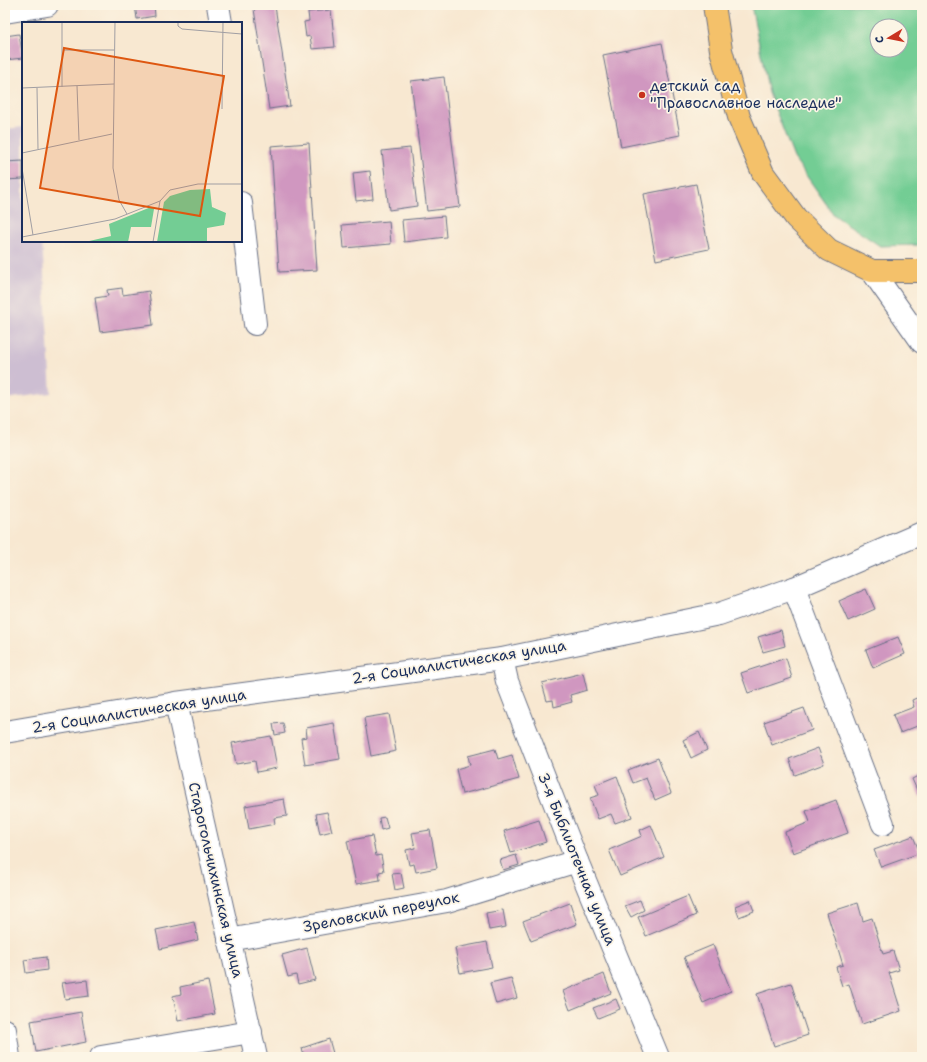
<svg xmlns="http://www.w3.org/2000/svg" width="927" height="1062" font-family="'Shantell Sans',sans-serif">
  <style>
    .industrial { fill: #cdbed2 }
    .green { fill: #73cd94; stroke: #477e79; fill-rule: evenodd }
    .building { fill: #d097c0 }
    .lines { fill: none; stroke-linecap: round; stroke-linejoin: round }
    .minor-casing { stroke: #687086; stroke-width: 24 }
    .major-casing { stroke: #687086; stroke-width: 24 }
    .minor { stroke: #fff; stroke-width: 22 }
    .major { stroke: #f4c16a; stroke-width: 22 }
    .poi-dot { fill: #c8321e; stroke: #fcf5e5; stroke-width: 1.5 }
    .labels { text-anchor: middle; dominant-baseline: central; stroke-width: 3.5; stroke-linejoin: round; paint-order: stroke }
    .poi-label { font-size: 15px; fill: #1b2f5e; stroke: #fcf5e5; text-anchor: start }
    .street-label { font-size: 15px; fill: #1b2f5e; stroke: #fcf5e5 }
    .inset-road { fill: none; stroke: #a09ea3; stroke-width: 1 }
    .view { fill: #de5710; fill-opacity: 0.15; stroke: #de5710; stroke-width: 2 }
    .inset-edge { fill: none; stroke: #1b2f5e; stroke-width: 2 }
  </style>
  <rect width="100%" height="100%" fill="#fcf5e5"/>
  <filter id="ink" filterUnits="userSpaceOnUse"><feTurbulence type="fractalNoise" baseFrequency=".025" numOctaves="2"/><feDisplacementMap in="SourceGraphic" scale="8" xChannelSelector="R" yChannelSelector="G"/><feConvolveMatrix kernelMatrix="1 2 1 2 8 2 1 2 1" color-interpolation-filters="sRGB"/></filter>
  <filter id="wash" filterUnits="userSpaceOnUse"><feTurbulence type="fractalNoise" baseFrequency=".012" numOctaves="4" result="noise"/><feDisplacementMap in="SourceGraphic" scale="16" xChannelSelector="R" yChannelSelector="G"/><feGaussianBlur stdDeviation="0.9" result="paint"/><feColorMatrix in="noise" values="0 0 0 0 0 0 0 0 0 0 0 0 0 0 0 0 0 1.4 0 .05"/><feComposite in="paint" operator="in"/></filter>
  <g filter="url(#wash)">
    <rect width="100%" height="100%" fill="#f8e8d1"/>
    <path class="industrial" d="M23 127V241H42L51 393 5 399V129Z"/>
    <path class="green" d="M751 5H922V245L880 246 834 215 794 158 769 93ZM877 26H901V50H877Z"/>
    <g id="blocks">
      <g class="building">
        <path d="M135 5H154L155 16 137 19Z"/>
        <path d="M275 6 290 106 269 109 254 9Z"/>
        <path d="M331 10 335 47 312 49 310 36 306 37 304 22 309 21 308 12Z"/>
        <path d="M19 34 23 58 5 60V36Z"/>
        <path d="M662 43 680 135 621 147 603 55Z"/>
        <path d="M444 77 460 207 427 211 411 81Z"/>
        <path d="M309 143 317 270 279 272 271 146Z"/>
        <path d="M410 148 417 206 389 210 382 151Z"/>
        <path d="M23 161V179L5 180V162Z"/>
        <path d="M370 171 373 199 356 201 353 173Z"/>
        <path d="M696 184 709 249 656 260 644 194Z"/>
        <path d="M444 216 446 237 404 242 402 220Z"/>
        <path d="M389 221 391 244 344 248 342 225Z"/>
        <path d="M122 288 123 295 149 291 153 325 100 332 95 298 108 296 107 290Z"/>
        <path d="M866 589 875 609 848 621 839 601Z"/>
        <path d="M781 630 785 646 763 652 758 637Z"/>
        <path d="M898 637 905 654 873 668 866 650Z"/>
        <path d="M786 658 792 678 748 693 741 673Z"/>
        <path d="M583 673 587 690 570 695 572 702 554 707 553 700 547 701 542 683Z"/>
        <path d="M922 691V724L900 733 893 715 914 707 912 700 921 696 919 692Z"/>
        <path d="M804 708 812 730 772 745 764 722Z"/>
        <path d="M389 714 396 751 371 756 364 718Z"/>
        <path d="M283 723 285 733 275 735 273 724Z"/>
        <path d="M334 723 340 759 305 765 301 738 307 737 306 728Z"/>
        <path d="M699 732 707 750 691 758 683 740Z"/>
        <path d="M271 736 277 768 257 772 255 761 236 764 232 743Z"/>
        <path d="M818 748 824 764 795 775 789 759Z"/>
        <path d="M495 749 498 759 512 755 519 779 462 794 456 769 470 765 468 756Z"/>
        <path d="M658 758 671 793 655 800 646 778 633 783 628 770Z"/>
        <path d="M922 774V796L920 797 912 779Z"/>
        <path d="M617 776 632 817 615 823 611 814 598 819 590 798 599 795 595 785Z"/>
        <path d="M284 799 287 816 274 818 275 824 249 829 245 806Z"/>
        <path d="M836 800 848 833 793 853 785 832 810 822 806 811Z"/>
        <path d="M327 812 332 831 320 834 316 814Z"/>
        <path d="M385 817 388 828 381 830 379 818Z"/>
        <path d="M539 820 546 842 511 853 504 831Z"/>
        <path d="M651 825 664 857 620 876 609 850 642 836 640 830Z"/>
        <path d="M430 830 437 868 416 872 414 864 409 865 406 850 415 848 412 833Z"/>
        <path d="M372 836 376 856 381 855 384 871 379 872 380 880 356 884 347 841Z"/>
        <path d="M913 836 920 853 881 867 874 850Z"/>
        <path d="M516 855 519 865 503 870 500 860Z"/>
        <path d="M401 873 404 888 395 890 392 874Z"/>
        <path d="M688 896 696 915 646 936 638 917Z"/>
        <path d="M640 900 644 910 631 917 625 906Z"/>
        <path d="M750 900 754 911 739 917 735 906Z"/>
        <path d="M570 903 577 924 531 941 523 921Z"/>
        <path d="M858 903 863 921 872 918 883 954 893 951 899 970 889 973 901 1011 862 1024 849 984 842 986 836 967 843 965 827 913Z"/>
        <path d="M503 910 506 927 489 930 486 913Z"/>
        <path d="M194 922 198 940 160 949 156 930Z"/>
        <path d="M487 942 492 967 460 973 455 948Z"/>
        <path d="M713 945 731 991 703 1003 684 957Z"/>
        <path d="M307 948 315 980 298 984 296 975 288 977 282 955Z"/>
        <path d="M46 957 47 970 26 973 24 960Z"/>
        <path d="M604 974 611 993 570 1010 563 991Z"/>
        <path d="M511 978 517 998 496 1004 490 983Z"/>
        <path d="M87 980 89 996 65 999 62 983Z"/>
        <path d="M208 981 215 1014 178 1021 173 996 181 994 180 987Z"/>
        <path d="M791 983 808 1035 774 1046 757 994Z"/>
        <path d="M616 999 620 1009 598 1018 593 1008Z"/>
        <path d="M81 1012 86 1042 36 1052 31 1021Z"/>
        <path d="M329 1039 334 1057H304L302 1048Z"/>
      </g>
    </g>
  </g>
  <g filter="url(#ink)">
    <use href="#blocks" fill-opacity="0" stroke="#687086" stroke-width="1"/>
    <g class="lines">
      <g class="minor-casing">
        <g id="minor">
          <path d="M218 5 221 23"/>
          <path d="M5 12 47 5"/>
          <path d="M241 203 255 324"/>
          <path d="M872 271 922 342"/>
          <path d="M794 588 883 824"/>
          <path d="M502 659 507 681 577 861 658 1057"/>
          <path d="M176 703 256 1057"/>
          <path d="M5 732 176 703 502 659 719 614 794 588 922 533"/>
          <path d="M229 940 447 901 577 861"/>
          <path d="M5 1030 9 1057"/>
          <path d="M101 1057 251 1032"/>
        </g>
      </g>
      <g class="major-casing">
        <path id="major" d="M714 5 721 50 739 117 763 173 796 218 829 250 872 271H922"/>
      </g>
      <use href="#minor" class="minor"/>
      <use href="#major" class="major"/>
    </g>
  </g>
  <circle class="poi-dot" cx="642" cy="95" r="4"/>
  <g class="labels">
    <g class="poi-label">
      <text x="650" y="86">детский сад<tspan x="650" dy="17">"Православное наследие"</tspan></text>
    </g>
    <g class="street-label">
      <text transform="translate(459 662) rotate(-9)">2-я Социалистическая улица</text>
      <text transform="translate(139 711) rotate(-9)">2-я Социалистическая улица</text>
      <text transform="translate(577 859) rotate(68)">3-я Библиотечная улица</text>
      <text transform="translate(216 880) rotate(77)">Старогольчихинская улица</text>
      <text transform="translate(381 912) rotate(-11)">Зреловский переулок</text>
    </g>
  </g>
  <g transform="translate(22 22)">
    <rect width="220" height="220" fill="#f8e8d1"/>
    <path d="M188 167 190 185 204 191 202 203 185 206V220H135L142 180 148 174 168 168ZM129 185 132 187 129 205H109L106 220H63L89 214 87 202Z" fill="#73cd94"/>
    <path class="inset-road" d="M93 0 91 146 97 178 105 192M156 0V4L160 7 220 12M41 28H92M55 64 57 118M40 65V0M0 66 92 62M15 66 16 127M200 87 201 0M0 131 90 112M0 146 11 213M0 215 93 197 138 179M131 220 138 179 148 168 176 162H220"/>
    <path class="view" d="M42 26 202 54 178 194 18 166Z"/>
    <rect width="220" height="220" class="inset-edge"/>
  </g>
  <rect width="927" height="1062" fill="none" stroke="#fcf5e5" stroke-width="20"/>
  <g transform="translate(889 38) rotate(260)"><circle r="19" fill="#fcf5e5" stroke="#a2a6af"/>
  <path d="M0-3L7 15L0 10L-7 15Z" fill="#c8321e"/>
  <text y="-6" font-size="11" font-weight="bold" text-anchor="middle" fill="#1b2f5e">С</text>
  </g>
</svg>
